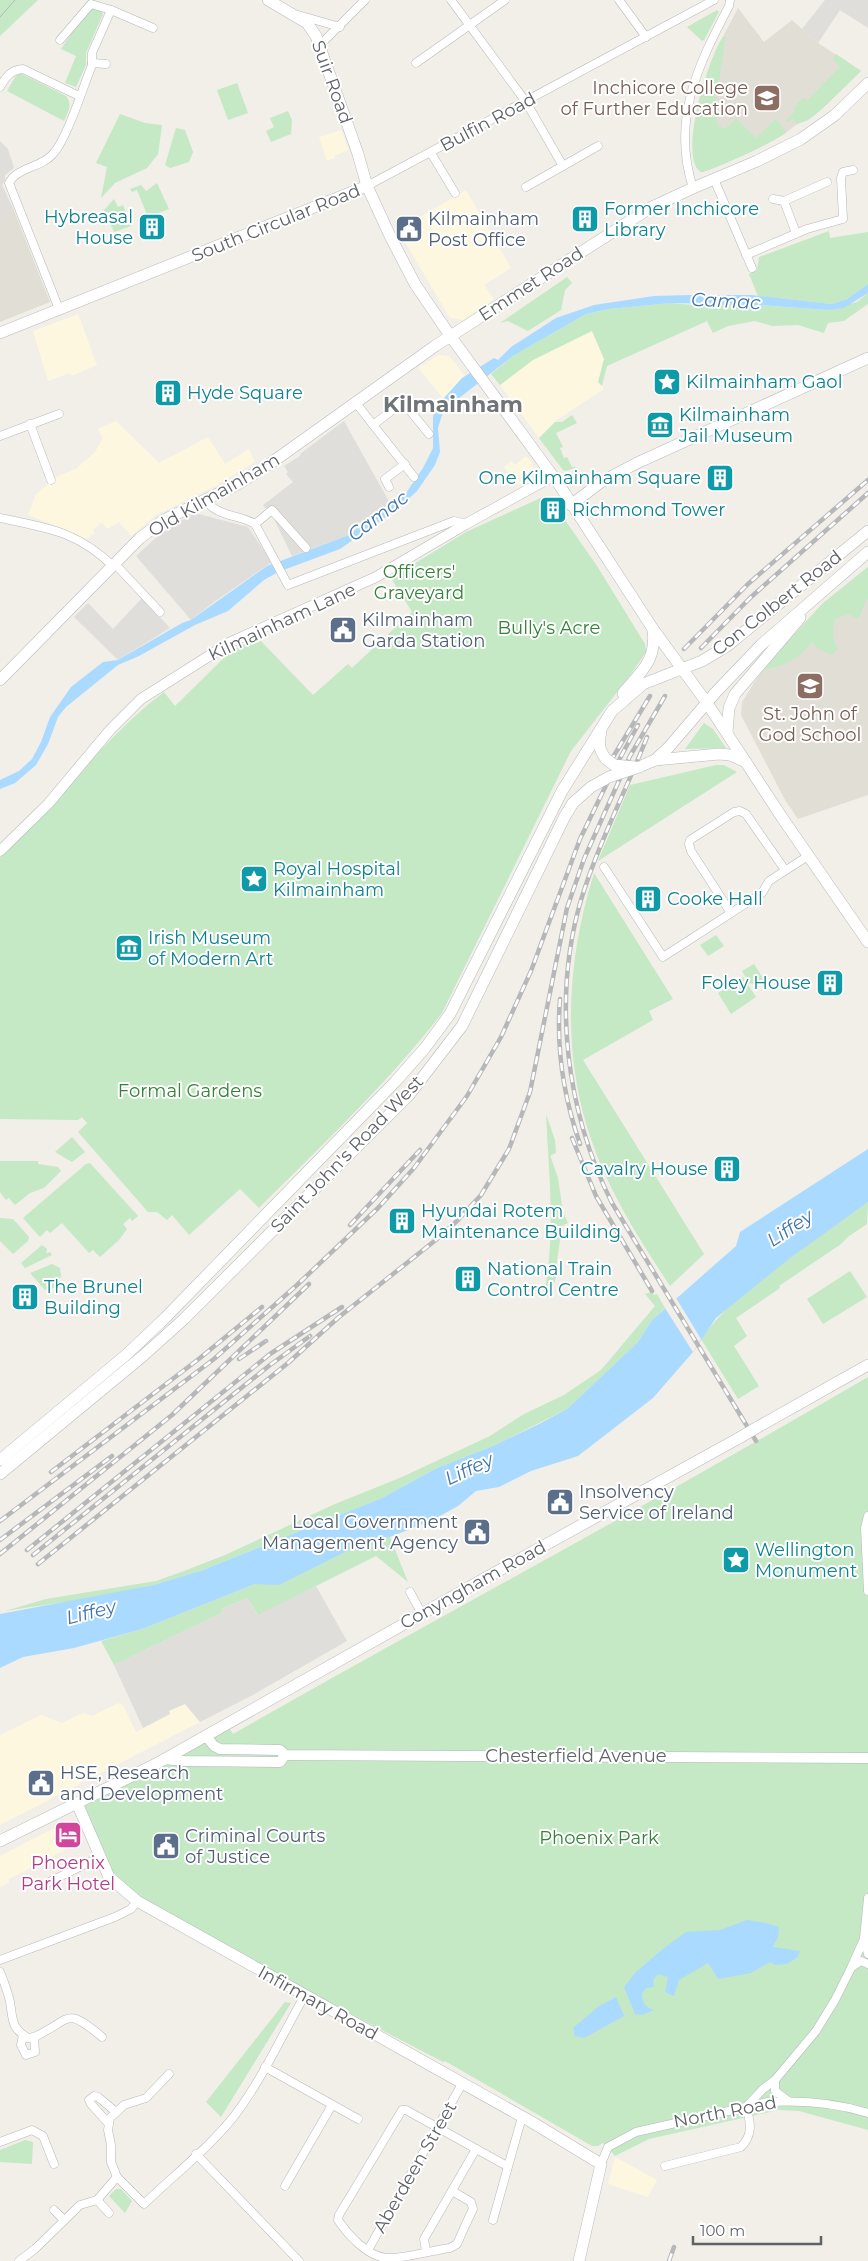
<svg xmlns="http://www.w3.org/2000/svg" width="868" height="2261" font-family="Montserrat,sans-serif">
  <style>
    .commercial { fill: #fef7e0 }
    .industrial { fill: #e0deda }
    .education { fill: #e1ded6 }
    .green { fill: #c5e8c5 }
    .water { fill: #aadaff }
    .pier { fill: #f1efe8 }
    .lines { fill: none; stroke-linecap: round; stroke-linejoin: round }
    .minor-casing { stroke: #b5b8bc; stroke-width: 9 }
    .tertiary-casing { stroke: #b5b8bc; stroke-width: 11 }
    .secondary-casing { stroke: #b6babf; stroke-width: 12 }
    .minor { stroke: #fff; stroke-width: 8 }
    .tertiary { stroke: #fff; stroke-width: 10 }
    .secondary { stroke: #fff; stroke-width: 11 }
    .tram { stroke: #b6b7b8; stroke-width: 1 }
    .rail-casing { stroke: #b6b7b8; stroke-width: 4.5 }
    .rail { stroke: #fff; stroke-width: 2.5; stroke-dasharray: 8; stroke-linecap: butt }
    .secondary-bridge-casing { stroke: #b6babf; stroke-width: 12; stroke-linecap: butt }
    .secondary-bridge { stroke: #fff; stroke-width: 11 }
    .labels { text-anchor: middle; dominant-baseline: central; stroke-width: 4; stroke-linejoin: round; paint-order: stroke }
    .street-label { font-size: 18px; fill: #5f6368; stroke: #fff }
    .education-label { font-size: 18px; fill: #785e54; stroke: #fff; text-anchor: end }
    .culture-label { font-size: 18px; fill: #0d838f; stroke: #fff; text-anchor: start }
    .service-label { font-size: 18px; fill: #4e5e75; stroke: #fff; text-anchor: start }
    .park-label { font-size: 18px; fill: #348238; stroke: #fff }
    .hotel-label { font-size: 18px; fill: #b23c85; stroke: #fff }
    .water-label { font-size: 19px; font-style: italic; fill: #4174aa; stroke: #fff }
    .district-label { font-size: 22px; font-weight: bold; fill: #70757a; stroke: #fff }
  </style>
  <rect width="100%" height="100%" fill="#f1efe8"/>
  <g class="commercial">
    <path d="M341 130 349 150 334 156 335 158 327 161 319 137Z"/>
    <path d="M466 190 511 268 484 285 494 299 463 320 450 318 398 230Z"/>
    <path d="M78 314 97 365 72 376 70 373 48 381 33 331Z"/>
    <path d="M592 331 607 366 602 386 604 389 558 419 539 438 500 385 532 360Z"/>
    <path d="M438 355 449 356 466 377 443 398 418 368Z"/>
    <path d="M116 421 159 463 208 437 225 464 249 449 255 462 217 485 156 515 131 536 119 522 107 529 102 522 93 530 95 533 87 539 28 515 36 494 58 476 76 469 95 452 103 438 98 429Z"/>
    <path d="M526 456 533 464 534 472 519 485 504 467 511 461 515 465Z"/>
    <path d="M119 1703 123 1705 136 1732 170 1714 168 1711 185 1704 200 1722 0 1825V1735L41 1715 62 1723 83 1713 92 1716Z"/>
    <path d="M70 1820 82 1841 9 1879V1883L0 1887V1856Z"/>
    <path d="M615 2157 657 2180 648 2197 608 2184Z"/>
  </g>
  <g class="industrial">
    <path d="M825 0H868V28L840 10 818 43 802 29Z"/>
    <path d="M0 141 8 149 14 168 5 175V180L2 185 13 208 0 220Z"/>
    <path d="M344 421 391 505 349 535 292 556 273 517 263 505 293 482 286 474 288 472 284 466 300 456V454Z"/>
    <path d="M199 514 248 527 272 562 214 602 191 620 136 556 160 534 190 515Z"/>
    <path d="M142 598 170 628 118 660 74 617 88 603 113 629Z"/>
    <path d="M316 1586 347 1641 251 1696 200 1722 185 1704 169 1711 170 1714 143 1728 114 1665 223 1612 221 1609 247 1598 257 1614Z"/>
  </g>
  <g class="education">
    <path d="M738 8 764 42 792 20 818 43 861 71 822 109 808 120 797 124 783 135 707 171 701 172 696 167 693 149 697 112 716 50Z"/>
    <path d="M13 208 50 302 0 322V220Z"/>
    <path d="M868 567V795L798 819 785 800 741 715 742 702 762 670 822 604Z"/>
  </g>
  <g class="green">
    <path d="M0 0H38L0 36Z"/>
    <path d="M97 5 103 14 86 53V65L76 87 65 83 76 56 61 49 89 7Z"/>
    <path d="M717 10 719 12 704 40 702 41 687 27Z"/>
    <path d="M726 36 714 113 718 117 716 122 722 128H726L736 118 756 138 774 120 777 119 786 132C780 140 711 171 701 172 677 158 709 55 723 37Z"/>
    <path d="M836 54 861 71 822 109 808 120 797 124 793 119 788 122 786 120 795 111 793 109 803 98 808 100 840 67 833 59Z"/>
    <path d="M18 72 66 96C73 105 68 112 64 121L7 91Z"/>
    <path d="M237 83 248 113 228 120 217 90Z"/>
    <path d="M288 111 292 120 291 134 271 142 266 131 274 127 270 118Z"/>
    <path d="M120 114 145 123 162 125 158 154 147 168 115 183 101 198 107 167 96 163Z"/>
    <path d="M176 128 185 130 193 152 189 162 170 168 165 165Z"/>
    <path d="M157 183 169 209 148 217 137 190 132 192 130 189 141 185 146 191Z"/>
    <path d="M114 199 118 207 123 205 131 226 114 232 106 214 100 215Z"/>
    <path d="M829 231 830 238 868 232V284L847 299 832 304 758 296 749 274 757 270 759 257Z"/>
    <path d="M567 277 572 283 565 290 561 310 528 331 508 321 500 323Z"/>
    <path d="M868 293V304L844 321 828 323 824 333 798 325 772 326 755 321 728 326 713 333 707 321 607 366 602 386 598 382 604 359 592 331 533 360 500 385 491 374 513 356 586 314 609 309 671 303 692 305 700 303 742 304 827 310 857 302Z"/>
    <path d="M572 415 577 423 556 433 563 447 560 448 564 458 567 457 572 467H577L566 471 563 470 539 438 555 422H562Z"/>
    <path d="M545 496 560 513 597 566 645 644 646 652 629 677 571 751 442 1013C387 1084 322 1145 259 1208L240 1189 189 1235 172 1215 167 1220 157 1212H148L78 1132 87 1123 82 1117 78 1120 0 1119V858C57 804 102 739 164 692L175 706 231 651 257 637 313 695 348 664 352 668 412 612 391 578 466 532Z"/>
    <path d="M868 567V597L858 619 848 614 834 620 833 638 838 650 830 655 819 649 812 642C796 661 786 665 762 670L822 604Z"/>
    <path d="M704 723 713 729 726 748 685 749Z"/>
    <path d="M716 765H724L737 772 598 861 630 785Z"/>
    <path d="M594 873 673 999 649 1011 653 1020 583 1060 704 1254 670 1286C639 1239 609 1192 591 1139 561 1052 567 959 594 873Z"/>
    <path d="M716 935 724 946 708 956 700 945Z"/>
    <path d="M754 964 764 980 754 986 752 983 750 984 742 971Z"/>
    <path d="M743 977 756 997 731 1014 718 993Z"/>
    <path d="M546 1114 555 1140 556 1153 551 1155V1158L558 1178 563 1212 568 1223 562 1226 556 1268 558 1274H557L550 1298 544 1295C556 1232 549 1178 546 1114Z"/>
    <path d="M72 1137 85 1152 72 1162 55 1152Z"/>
    <path d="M0 1161H38V1164L58 1167 61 1171 44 1188 30 1193 15 1205 9 1198 6 1200 0 1192Z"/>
    <path d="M90 1163 138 1216 132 1221 130 1218 123 1224 127 1229 119 1240 100 1257 93 1250 89 1253 62 1223 50 1233 47 1230 40 1237 23 1218 86 1164Z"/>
    <path d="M868 1202 867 1224 849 1236 841 1244 779 1286 780 1288 736 1318 747 1336 734 1346 759 1386 738 1399 701 1339C739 1286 815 1240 868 1202Z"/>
    <path d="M0 1218 13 1219 29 1237 28 1241 13 1254 0 1241Z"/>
    <path d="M42 1245 47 1249 46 1253 50 1252 52 1255 25 1268 21 1263Z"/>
    <path d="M52 1264 60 1268 61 1276 57 1283 58 1287 45 1290 30 1273Z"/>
    <path d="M850 1271 867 1297 823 1324 807 1299Z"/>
    <path d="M652 1292 654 1295 657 1294 665 1308 652 1320 636 1344 567 1409 493 1446 437 1468 382 1498 203 1570 154 1585 98 1597 5 1611 46 1599 156 1581 184 1571 225 1555 335 1504 402 1477 490 1436 524 1414 564 1395 601 1370 655 1306 645 1294Z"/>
    <path d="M868 1377V2130L799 2111 779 2110 649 2139 615 2156 603 2143 598 2146H592L445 2061 443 2062 307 1991 146 1900 122 1884 103 1864 77 1803 227 1725 233 1734C444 1614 658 1500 868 1377Z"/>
    <path d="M390 1537 408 1582 376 1556 258 1615 247 1598 221 1609 223 1612 114 1665 101 1641 142 1629 255 1584H279L373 1538Z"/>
    <path d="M285 2002 291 2003 221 2117 206 2102Z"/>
    <path d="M25 2140 33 2142 32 2164 0 2162V2150Z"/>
    <path d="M116 2189H121L132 2201 125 2213 109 2196Z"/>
  </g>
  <g class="water">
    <path d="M868 284V293L844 308 827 310 758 305 671 303 609 309 586 314 513 356 449 406 442 415 438 428 440 452 435 465 417 491 399 508 340 549 278 572 264 580 228 611 195 625 139 656 118 665 66 707 58 717 48 744 36 765 15 783 0 789V780L19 771 32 759 41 742 50 717 71 687 103 662 118 660 182 623 191 620 267 566 349 535 406 493 423 468 433 448V417L435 408 462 378 494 358 498 360 511 347 556 318 594 305 654 296 691 295H751L832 304 847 299Z"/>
    <path d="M868 1149V1202L790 1258 716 1318 693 1352 653 1398 578 1456 531 1471 499 1487 476 1491 458 1506 431 1521 390 1537 373 1538 279 1585 255 1584 142 1629 74 1648 23 1657 0 1668V1614L154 1585 203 1570 382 1498 437 1468 493 1446 539 1424 567 1409 637 1343 652 1320 736 1246 740 1232Z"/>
    <path d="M747 1920 766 1923 779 1927 778 1937 773 1947 800 1951 798 1957 787 1964 775 1965 770 1962 751 1973 718 1979 708 1963 679 1980 674 1996 665 1992 668 1977 658 1974 653 1980 654 1987 646 1988 642 1994C642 2003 645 2007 654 2010L642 2015 635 2014 624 1987 636 1972 664 1948 686 1932 720 1930Z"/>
    <path d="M616 1997 624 2016 584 2038 575 2036 573 2028 598 2007Z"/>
  </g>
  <path class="pier" d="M676 1298 701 1339 693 1352 665 1308Z"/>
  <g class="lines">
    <g class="minor-casing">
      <g id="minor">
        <path d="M451 0 526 102 563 166"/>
        <path d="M619 0 646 37"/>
        <path d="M111 10 153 28"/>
        <path d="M298 15 340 27"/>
        <path d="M320 45 365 0"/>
        <path d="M92 63 106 64"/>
        <path d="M416 63 505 0"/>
        <path d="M0 87C6 77 10 70 23 69L79 96"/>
        <path d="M431 153 455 193"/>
        <path d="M714 179 752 268"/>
        <path d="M367 186 714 0"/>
        <path d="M526 187 598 146"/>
        <path d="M693 188C671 120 698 65 729 6L730 0"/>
        <path d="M773 199 784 201"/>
        <path d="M796 233 784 201 827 182"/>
        <path d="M746 255 807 229 843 219 841 178 843 172 853 170"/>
        <path d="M59 309 9 183C17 167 41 168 53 154 67 139 83 87 92 65V53L111 10 91 4 60 40"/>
        <path d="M356 403 414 477"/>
        <path d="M30 424 51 480"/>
        <path d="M373 425 403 402 429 434"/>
        <path d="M0 436 59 414"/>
        <path d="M389 487 385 479 405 464"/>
        <path d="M206 500C215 516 240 515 255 524L288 585 454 521 466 524"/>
        <path d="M0 518C48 528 76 531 113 566"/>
        <path d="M255 524 272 510 306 548"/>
        <path d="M115 564 160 612"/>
        <path d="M604 867 663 957 762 893 769 881 808 856"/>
        <path d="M731 913 691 851 689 844 690 840 734 812 740 811 746 814 785 870"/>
        <path d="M868 1516 865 1528 868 1591"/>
        <path d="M410 1592 422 1614"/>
        <path d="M47 1883 100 1857"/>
        <path d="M864 1939 868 1954"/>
        <path d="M0 1960 115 1917 131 1909 137 1901"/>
        <path d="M852 1967 861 1961 868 1964"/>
        <path d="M0 1972C4 1982 8 1992 10 2002 13 2020 11 2028 28 2038L34 2037C72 2020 64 2005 102 2037"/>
        <path d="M23 2035 21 2045 26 2055 35 2052 34 2037"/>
        <path d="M265 2067 358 2119"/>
        <path d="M787 2100 775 2091V2080L816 2031 835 2000 851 1968 864 1939 868 1898"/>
        <path d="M746 2107 763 2089 775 2080"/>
        <path d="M108 2123 91 2104 89 2100 94 2096 98 2097 116 2112"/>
        <path d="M0 2142 32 2130 43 2136 54 2164"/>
        <path d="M196 2154 299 2261"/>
        <path d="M601 2164 608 2147 636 2132 768 2102C802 2100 834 2102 868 2113"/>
        <path d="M665 2166 741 2147C753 2135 751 2123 746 2107"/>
        <path d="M117 2177 111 2162V2145L108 2130 110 2118 124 2105 146 2098 169 2074"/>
        <path d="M285 2186 332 2105"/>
        <path d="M452 2191 471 2202 473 2209 465 2226 457 2244 450 2248C433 2250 403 2259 387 2258 368 2257 348 2235 338 2220L339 2215 402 2110H406L507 2166"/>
        <path d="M97 2200 109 2213"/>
        <path d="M54 2210 64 2220"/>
        <path d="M493 2220 522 2117"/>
        <path d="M368 2250 462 2084"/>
        <path d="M426 2251 424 2239 476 2149"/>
        <path d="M19 2261 35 2249 80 2205 97 2200 117 2177 144 2204C173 2176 212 2145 235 2115 263 2078 282 2035 305 1995"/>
      </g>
    </g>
    <g class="tertiary-casing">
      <g id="tertiary">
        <path d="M0 851 48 804 110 730 141 699 231 642 376 577 466 524 553 476"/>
        <path d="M206 1736 214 1746 220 1749 280 1750 285 1755 868 1758"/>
        <path d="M164 1759 184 1761 280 1762 285 1755"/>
      </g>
    </g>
    <g class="secondary-casing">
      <g id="secondary">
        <path d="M268 0 307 23 316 36 358 154 367 186 391 238 415 284 451 337 558 483 653 629 707 703 783 819 868 942"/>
        <path d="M0 333 367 186"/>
        <path d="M571 505 601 482 637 463 868 358"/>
        <path d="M0 680 140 538 164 520 238 484 271 463 435 346 650 208 693 188 757 161 801 139 835 115 868 83"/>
        <path d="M623 693C642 671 657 660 653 629"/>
        <path d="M601 732C598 743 599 750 606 759"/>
        <path d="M727 732 729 708 735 694 800 618"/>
        <path d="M655 760 719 754 730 755 746 762"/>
        <path d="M639 767 655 760 669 747 716 692 761 645 868 552"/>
        <path d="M756 1428 868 1365"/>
        <path d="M0 1460 126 1355 165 1318 395 1082 425 1048 450 1014 562 791 612 711 643 684 702 661 727 646 868 531"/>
        <path d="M0 1474 144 1355 184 1319 409 1095 462 1026 565 816 573 803 591 787"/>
        <path d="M77 1803 109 1877 137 1901 530 2121 601 2164 579 2261"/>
        <path d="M0 1841 156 1764 489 1576 739 1438"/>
      </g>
    </g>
    <use href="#minor" class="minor"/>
    <use href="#tertiary" class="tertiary"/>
    <use href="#secondary" class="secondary"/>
    <path class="tram" d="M0 17 15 0"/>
    <g class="rail-casing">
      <g id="rail">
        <path d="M701 648 750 598 868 493"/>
        <path d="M684 649 748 584 868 480"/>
        <path d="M647 737C626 791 598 844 581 900 552 999 566 1111 612 1203L756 1441"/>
        <path d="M610 762 650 696"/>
        <path d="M560 999C556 1049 564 1098 580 1144"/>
        <path d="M572 1138 596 1196 652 1291"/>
        <path d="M350 1225 420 1150"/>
        <path d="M239 1359 266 1341"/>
        <path d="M51 1472 200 1358 262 1307"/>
        <path d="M0 1521 214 1359 297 1285 378 1208 414 1168 467 1096 501 1037 531 971 580 839 613 771 638 725"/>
        <path d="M0 1540 112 1456"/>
        <path d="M27 1550 270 1354 342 1307"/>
        <path d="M0 1554 172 1415 309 1284"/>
        <path d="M33 1555 270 1365 310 1336"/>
        <path d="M38 1564 288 1363 339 1317 437 1239 457 1221 481 1195 509 1149 530 1092 567 908 584 859 630 756 665 696"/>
        <path d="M669 2261 674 2247"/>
      </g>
    </g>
    <use href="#rail" class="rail"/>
    <g class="secondary-bridge-casing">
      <g id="secondary-bridge">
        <path d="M606 759 614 765 635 767"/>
        <path d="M591 787 609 777 639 767"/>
        <path d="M739 1438 756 1428"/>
      </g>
    </g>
    <use href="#secondary-bridge" class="secondary-bridge"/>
  </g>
  <defs>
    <g id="university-square" transform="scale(1.4375)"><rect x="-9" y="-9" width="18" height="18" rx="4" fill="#8d6e63" stroke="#fff"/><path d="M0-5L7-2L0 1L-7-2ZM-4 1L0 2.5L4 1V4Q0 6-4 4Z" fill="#fff"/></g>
    <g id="building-square" transform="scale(1.4375)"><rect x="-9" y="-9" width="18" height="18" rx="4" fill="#0f9aa8" stroke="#fff"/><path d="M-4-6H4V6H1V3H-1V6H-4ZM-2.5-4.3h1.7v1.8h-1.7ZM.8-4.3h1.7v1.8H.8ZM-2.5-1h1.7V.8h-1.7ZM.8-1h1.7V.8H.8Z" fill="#fff"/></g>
    <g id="civic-square" transform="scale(1.4375)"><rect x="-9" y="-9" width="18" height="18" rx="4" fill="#5c6f8a" stroke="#fff"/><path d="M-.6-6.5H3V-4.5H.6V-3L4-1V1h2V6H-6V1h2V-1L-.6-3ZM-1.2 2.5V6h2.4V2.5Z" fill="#fff"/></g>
    <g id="sight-square" transform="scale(1.4375)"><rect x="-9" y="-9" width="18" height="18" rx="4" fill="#0f9aa8" stroke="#fff"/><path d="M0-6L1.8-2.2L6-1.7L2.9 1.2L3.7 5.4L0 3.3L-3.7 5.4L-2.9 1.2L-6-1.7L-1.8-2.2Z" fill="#fff"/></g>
    <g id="museum-square" transform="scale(1.4375)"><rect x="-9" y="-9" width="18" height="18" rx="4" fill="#0f9aa8" stroke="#fff"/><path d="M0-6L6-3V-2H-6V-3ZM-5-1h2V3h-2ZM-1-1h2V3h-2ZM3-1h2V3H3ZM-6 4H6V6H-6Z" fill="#fff"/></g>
    <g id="school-square" transform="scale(1.4375)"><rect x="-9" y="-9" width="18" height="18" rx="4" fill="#8d6e63" stroke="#fff"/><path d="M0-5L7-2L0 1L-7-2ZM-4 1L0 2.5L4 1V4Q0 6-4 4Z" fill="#fff"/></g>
    <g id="hotel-square" transform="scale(1.4375)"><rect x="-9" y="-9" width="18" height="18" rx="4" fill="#d1479c" stroke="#fff"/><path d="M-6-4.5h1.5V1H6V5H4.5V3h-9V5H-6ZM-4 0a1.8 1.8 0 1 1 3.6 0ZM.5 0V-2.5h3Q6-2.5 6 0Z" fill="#fff"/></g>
  </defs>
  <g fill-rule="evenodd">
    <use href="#university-square" x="767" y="98"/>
    <use href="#building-square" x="585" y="219"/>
    <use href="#building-square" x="152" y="227"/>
    <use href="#civic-square" x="409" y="229"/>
    <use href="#sight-square" x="667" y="382"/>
    <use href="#building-square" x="168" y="393"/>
    <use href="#museum-square" x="660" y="425"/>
    <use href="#building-square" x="720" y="478"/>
    <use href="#building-square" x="553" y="510"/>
    <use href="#civic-square" x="343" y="630"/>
    <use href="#school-square" x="810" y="686"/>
    <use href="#sight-square" x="254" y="879"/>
    <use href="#building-square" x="648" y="899"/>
    <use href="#museum-square" x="129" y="948"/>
    <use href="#building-square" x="830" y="983"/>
    <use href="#building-square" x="727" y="1169"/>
    <use href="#building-square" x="402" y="1221"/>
    <use href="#building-square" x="468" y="1279"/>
    <use href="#building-square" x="25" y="1297"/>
    <use href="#civic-square" x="560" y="1502"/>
    <use href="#civic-square" x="477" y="1532"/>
    <use href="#sight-square" x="736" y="1560"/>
    <use href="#civic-square" x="41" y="1783"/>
    <use href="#hotel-square" x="68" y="1835"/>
    <use href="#civic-square" x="166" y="1846"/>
  </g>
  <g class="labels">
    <g class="street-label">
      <text transform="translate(332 82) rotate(70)">Suir Road</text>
      <text transform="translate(488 122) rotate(-28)">Bulfin Road</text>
      <text transform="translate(276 223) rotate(-22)">South Circular Road</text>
      <text transform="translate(531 284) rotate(-33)">Emmet Road</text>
      <text transform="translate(214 495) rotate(-30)">Old Kilmainham</text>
      <text transform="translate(777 603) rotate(-38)">Con Colbert Road</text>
      <text transform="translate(282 622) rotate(-25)">Kilmainham Lane</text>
      <text transform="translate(347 1154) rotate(-46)">Saint John's Road West</text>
      <text transform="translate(473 1585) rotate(-29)">Conyngham Road</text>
      <text x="576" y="1756">Chesterfield Avenue</text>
      <text transform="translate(318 2003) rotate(29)">Infirmary Road</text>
      <text transform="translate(725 2112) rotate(-11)">North Road</text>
      <text transform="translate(415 2167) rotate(-60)">Aberdeen Street</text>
    </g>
    <g class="education-label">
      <text x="748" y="88">Inchicore College<tspan x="748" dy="21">of Further Education</tspan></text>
      <text x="810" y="714" text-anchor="middle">St. John of<tspan x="810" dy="21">God School</tspan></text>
    </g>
    <g class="culture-label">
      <text x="604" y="209">Former Inchicore<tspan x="604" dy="21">Library</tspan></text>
      <text x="133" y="217" text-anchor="end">Hybreasal<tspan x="133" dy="21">House</tspan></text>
      <text x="686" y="382">Kilmainham Gaol</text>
      <text x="187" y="393">Hyde Square</text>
      <text x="679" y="415">Kilmainham<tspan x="679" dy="21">Jail Museum</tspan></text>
      <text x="701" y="478" text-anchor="end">One Kilmainham Square</text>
      <text x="572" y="510">Richmond Tower</text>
      <text x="273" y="869">Royal Hospital<tspan x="273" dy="21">Kilmainham</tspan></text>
      <text x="667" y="899">Cooke Hall</text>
      <text x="148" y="938">Irish Museum<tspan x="148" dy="21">of Modern Art</tspan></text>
      <text x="811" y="983" text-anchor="end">Foley House</text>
      <text x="708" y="1169" text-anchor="end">Cavalry House</text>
      <text x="421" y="1211">Hyundai Rotem<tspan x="421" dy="21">Maintenance Building</tspan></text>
      <text x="487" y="1269">National Train<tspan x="487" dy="21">Control Centre</tspan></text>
      <text x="44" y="1287">The Brunel<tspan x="44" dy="21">Building</tspan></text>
      <text x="755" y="1550">Wellington<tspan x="755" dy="21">Monument</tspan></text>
    </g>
    <g class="service-label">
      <text x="428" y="219">Kilmainham<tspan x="428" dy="21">Post Office</tspan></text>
      <text x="362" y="620">Kilmainham<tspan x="362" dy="21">Garda Station</tspan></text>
      <text x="579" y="1492">Insolvency<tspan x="579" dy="21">Service of Ireland</tspan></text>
      <text x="458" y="1522" text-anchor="end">Local Government<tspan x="458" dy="21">Management Agency</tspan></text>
      <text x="60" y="1773">HSE, Research<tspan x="60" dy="21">and Development</tspan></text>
      <text x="185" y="1836">Criminal Courts<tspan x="185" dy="21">of Justice</tspan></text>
    </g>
    <g class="park-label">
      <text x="419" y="572">Officers'<tspan x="419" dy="21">Graveyard</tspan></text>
      <text x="549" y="628">Bully's Acre</text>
      <text x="190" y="1091">Formal Gardens</text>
      <text x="599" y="1838">Phoenix Park</text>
    </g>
    <g class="hotel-label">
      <text x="68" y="1863">Phoenix<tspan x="68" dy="21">Park Hotel</tspan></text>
    </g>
    <g class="water-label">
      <text transform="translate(726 301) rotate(3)">Camac</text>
      <text transform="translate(378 516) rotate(-37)">Camac</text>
      <text transform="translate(790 1228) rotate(-34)">Liffey</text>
      <text transform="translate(469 1469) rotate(-25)">Liffey</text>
      <text transform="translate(91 1612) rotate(-14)">Liffey</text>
    </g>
    <g class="district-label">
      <text x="453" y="404">Kilmainham</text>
    </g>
  </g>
  <path d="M693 2236v8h128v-8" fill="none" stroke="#5f6368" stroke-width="2.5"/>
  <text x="700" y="2236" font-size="15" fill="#5f6368" stroke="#ffffff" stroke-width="4" paint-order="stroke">100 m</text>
</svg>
